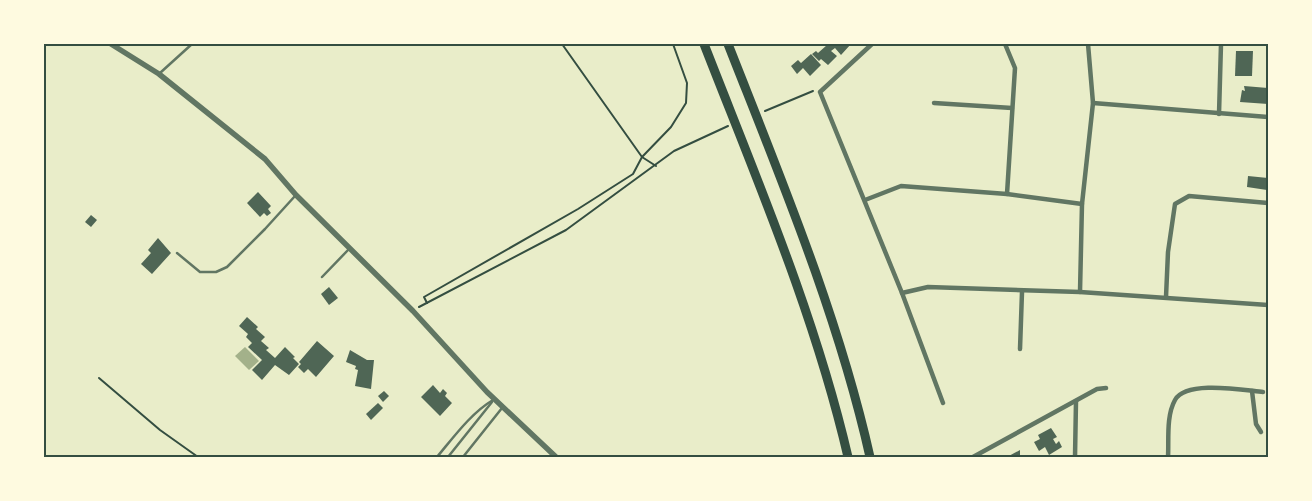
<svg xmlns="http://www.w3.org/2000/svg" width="1312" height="501" font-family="'Golos Text',sans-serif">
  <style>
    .water { fill: #a3b18a }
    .building { fill: #4f6655 }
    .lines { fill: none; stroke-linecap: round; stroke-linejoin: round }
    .path { stroke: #344e41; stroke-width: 2 }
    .service { stroke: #617663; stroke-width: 2.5 }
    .minor { stroke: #617663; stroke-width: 4.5 }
    .tertiary { stroke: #617663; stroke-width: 5.5 }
    .motorway { stroke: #344e41; stroke-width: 9 }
    .neatline { fill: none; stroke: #344e41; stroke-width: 2 }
  </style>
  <rect width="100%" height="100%" fill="#e9edc9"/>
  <path class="water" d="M245 347 259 361 249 370 235 356Z"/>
  <g class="building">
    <path d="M826 44H851L841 55 835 48 831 51 837 56 828 65 821 59 819 61 812 54 816 51 818 53 827 45Z"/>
    <rect x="1238" y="44" width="16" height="2"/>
    <path d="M1236 51H1253L1252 76H1235Z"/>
    <path d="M811 54 821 65 810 76 803 68 797 74 791 66 798 60 801 63Z"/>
    <path d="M1244 86 1268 88V104L1240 102 1242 90 1245 91Z"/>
    <path d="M1248 176 1268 178 1267 190 1247 187Z"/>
    <path d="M258 192 271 206 268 209 271 213 267 216 264 213 260 217 247 203Z"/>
    <path d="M91 215 97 220 91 227 85 222Z"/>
    <path d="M158 238 171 253 152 274 141 264 151 253 148 250Z"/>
    <path d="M329 287 338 298 329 305 321 294Z"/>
    <path d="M247 317 258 327 256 329 265 337 261 341 269 348 266 350 275 358 285 347 295 357 293 358 299 364 289 375 275 365 262 380 252 370 262 360 248 347 252 343 246 337 248 334 239 326Z"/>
    <path d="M317 341 334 356 316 377 308 369 304 373 298 367 301 364 299 362Z"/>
    <path d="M350 350 367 360H374L371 389 355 386 358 370 355 369 356 366 346 362Z"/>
    <path d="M433 385 440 393 443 389 447 393 445 396 452 403 440 416 421 397Z"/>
    <path d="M384 391 389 396 383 402 378 396Z"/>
    <path d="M378 403 383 408 371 420 366 414Z"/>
    <path d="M1051 428 1057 437 1053 439 1056 444 1059 441 1062 447 1049 455 1045 447 1039 451 1034 442 1040 439 1038 435Z"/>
    <path d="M1020 450V457H1007Z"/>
  </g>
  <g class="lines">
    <g class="path">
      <path d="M562 44 642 157 656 166"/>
      <path d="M765 111 813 91"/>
      <path d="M427 303 424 297 578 209 633 174 642 157 671 127 686 103 687 83 673 44"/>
      <path d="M419 307 566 230 674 151 728 126"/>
      <path d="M99 378 160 430 198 457"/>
    </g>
    <g class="service">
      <path d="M160 73 192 44"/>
      <path d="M177 253 200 272H216L227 267 265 229 295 196"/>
      <path d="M322 277 349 249"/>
      <path d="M437 457C453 438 471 413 493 400"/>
      <path d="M448 457 492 402"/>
      <path d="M463 457 502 408"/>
    </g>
    <g class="minor">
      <path d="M872 44 820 92 902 293 943 403"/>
      <path d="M1005 44 1015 68 1007 194"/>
      <path d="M934 103 1012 108"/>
      <path d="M1093 103 1268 117"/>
      <path d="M1219 114 1221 44"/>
      <path d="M865 200 901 186 1007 194 1082 204"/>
      <path d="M1080 292 1082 204 1093 103 1088 44"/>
      <path d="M902 293 928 287 1080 292 1268 305"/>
      <path d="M1166 297 1168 252 1175 204 1189 196 1268 203"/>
      <path d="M1020 349 1022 292"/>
      <path d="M1252 391 1256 424 1261 432"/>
      <path d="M973 457 1097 389 1106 388"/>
      <path d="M1075 457 1076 401"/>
      <path d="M1168 457C1169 440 1166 416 1175 400 1186 380 1242 390 1263 392"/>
    </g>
    <path class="tertiary" d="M111 44 159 74 265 159 296 195 413 311 487 392 556 457"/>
    <g class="motorway">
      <path d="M704 44C757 180 815 315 848 457"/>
      <path d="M728 44C781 179 838 315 870 457"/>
    </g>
  </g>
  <rect width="1312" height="501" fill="none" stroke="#fefae0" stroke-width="90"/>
  <rect x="45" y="45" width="1222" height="411" class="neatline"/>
</svg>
